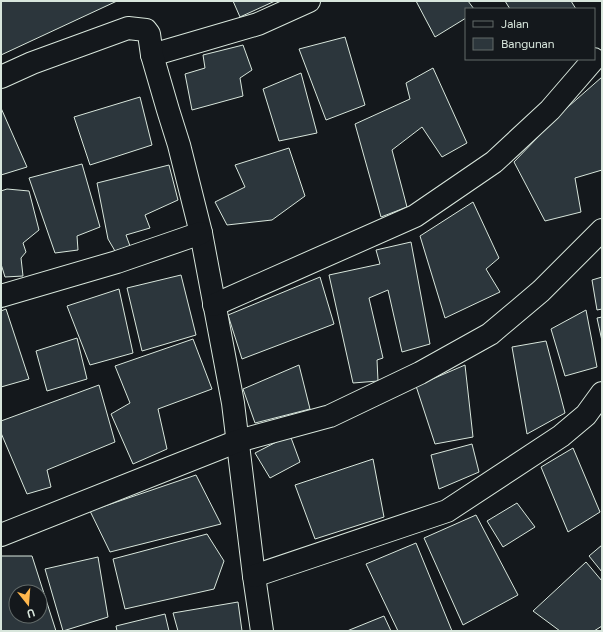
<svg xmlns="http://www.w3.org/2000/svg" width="603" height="632" font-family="Figtree,sans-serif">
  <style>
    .building { fill: #2c363c; stroke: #d8e6dc; fill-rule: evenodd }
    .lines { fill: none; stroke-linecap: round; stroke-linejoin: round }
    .street-casing { stroke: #d8e6dc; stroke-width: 24 }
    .street { stroke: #14181c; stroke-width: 22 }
  </style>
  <rect width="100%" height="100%" fill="#14181c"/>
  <g class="building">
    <path d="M1 1H117L1 55Z"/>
    <path d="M233 1H275L240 17Z"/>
    <path d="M416 1H468L474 9H466V18L435 37Z"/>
    <path d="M505 1H571L576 9H510Z"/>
    <path d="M345 37 365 105 326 120 299 49Z"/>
    <path d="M243 45 252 70 240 78 243 96 192 110 185 74 205 68 203 55Z"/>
    <path d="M433 68 467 143 442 157 422 127 392 150 407 207 381 217 355 124 410 99 406 83Z"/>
    <path d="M301 73 317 133 279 141 263 89Z"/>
    <path d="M602 77V170L575 178 581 212 545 221 514 162 561 113Z"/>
    <path d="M140 97 152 145 90 165 74 117Z"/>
    <path d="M1 108 27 167 1 175Z"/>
    <path d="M289 148 305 196 272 220 227 225 215 202 245 187 235 165Z"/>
    <path d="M82 164 100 227 77 236 78 250 55 253 29 178Z"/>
    <path d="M169 165 178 200 145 215 150 228 126 235 130 246 115 251 108 239 97 183Z"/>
    <path d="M7 189 29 191 39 230 23 243 26 252 21 258 23 276 5 277 1 264V191Z"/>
    <path d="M473 202 499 258 486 269 500 292 445 318 420 236Z"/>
    <path d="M411 242 430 344 402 352 388 290 369 298 383 358 377 360 378 381 353 383 329 275 380 264 376 250Z"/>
    <path d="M181 275 196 335 142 351 127 288Z"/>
    <path d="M320 277 334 324 242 359 228 315Z"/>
    <path d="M602 277V309L597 310 592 280Z"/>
    <path d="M119 289 133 353 90 365 67 306Z"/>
    <path d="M6 309 29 379 1 387V311Z"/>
    <path d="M586 310 597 367 565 376 551 329Z"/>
    <path d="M602 317V341L597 318Z"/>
    <path d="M77 338 87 379 47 391 36 351Z"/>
    <path d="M193 339 212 389 158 409 167 449 133 464 111 414 130 403 115 366Z"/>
    <path d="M546 341 565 413 527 434 512 347Z"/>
    <path d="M299 365 310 409 255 423 243 389Z"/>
    <path d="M465 365 473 437 435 444 416 386Z"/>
    <path d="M99 385 115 442 47 470 51 487 27 494 1 433V421Z"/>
    <path d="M290 435 300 462 270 478 255 453Z"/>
    <path d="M472 444 479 472 439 489 431 455Z"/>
    <path d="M573 448 600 512 568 532 541 467Z"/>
    <path d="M373 459 384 517 315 539 295 485Z"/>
    <path d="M196 475 221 524 110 552 90 511Z"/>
    <path d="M517 503 535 527 503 547 487 521Z"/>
    <path d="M476 515 518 595 463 625 424 538Z"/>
    <path d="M207 534 224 561 214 589 125 609 113 559Z"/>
    <path d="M416 543 452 631H398L366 564Z"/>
    <path d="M602 545V572L589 556Z"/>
    <path d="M1 556H32L56 631H1ZM16 592H40V616H16Z"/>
    <path d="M98 557 108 617 63 631 45 569Z"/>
    <path d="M586 562 602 581V626L594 631H560L533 611Z"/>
    <path d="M238 602 242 631H178L173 613Z"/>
    <path d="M165 614 169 631H117L116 626Z"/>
    <path d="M384 616 391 631H347Z"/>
  </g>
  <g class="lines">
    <g class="street-casing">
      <g id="street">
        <path d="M152 55 258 24 309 1"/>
        <path d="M1 77 32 63 128 28 146 30 149 34 152 55 168 110 179 145 201 233 233 403 254 576 262 631"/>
        <path d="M1 296 117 262 201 233"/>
        <path d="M214 305 415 216 494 162 550 110 594 59"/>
        <path d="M1 535 238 441 330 416 420 373 490 334 541 291 602 230"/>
        <path d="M254 576 447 511 561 436 586 415 602 393"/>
      </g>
    </g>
    <use href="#street" class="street"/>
  </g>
  <rect width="603" height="632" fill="none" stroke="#d8e6dc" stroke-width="4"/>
  <rect x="465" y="8" width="130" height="52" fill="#14181c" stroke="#626a69"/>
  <rect x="473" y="21" width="20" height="6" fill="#14181c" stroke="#626a69"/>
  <text x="501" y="28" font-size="12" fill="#d8e6dc">Jalan</text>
  <rect x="473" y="38" width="20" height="12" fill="#2c363c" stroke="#626a69"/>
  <text x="501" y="48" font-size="12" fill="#d8e6dc">Bangunan</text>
  <g transform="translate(28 604) rotate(163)"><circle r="19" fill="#14181c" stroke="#626a69"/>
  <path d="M0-3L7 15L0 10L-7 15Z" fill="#ffb74d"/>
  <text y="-6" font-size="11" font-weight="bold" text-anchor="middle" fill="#d8e6dc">U</text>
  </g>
</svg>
